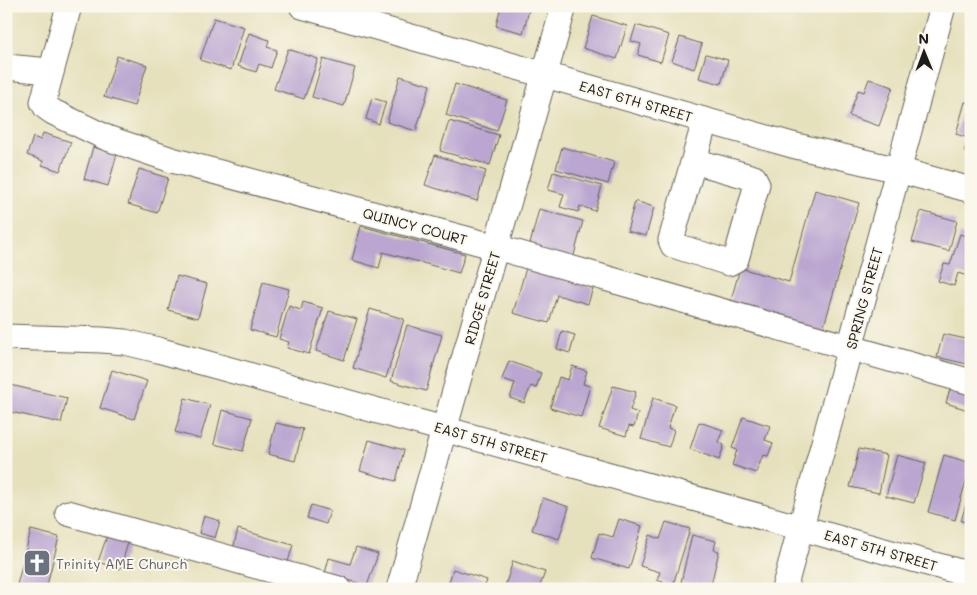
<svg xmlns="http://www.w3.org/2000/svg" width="977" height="595" font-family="Mali,sans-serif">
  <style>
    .building { fill: #baa6d0 }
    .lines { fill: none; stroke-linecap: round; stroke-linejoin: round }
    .minor-casing { stroke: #636154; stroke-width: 27 }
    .minor { stroke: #fff; stroke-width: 25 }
    .labels { text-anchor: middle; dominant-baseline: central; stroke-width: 4; stroke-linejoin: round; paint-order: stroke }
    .street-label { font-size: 14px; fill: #1c1c1c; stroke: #fbf7ec }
    .worship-label { font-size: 14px; fill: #5b616d; stroke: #fbf7ec; text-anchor: start }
  </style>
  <rect width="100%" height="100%" fill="#fbf7ec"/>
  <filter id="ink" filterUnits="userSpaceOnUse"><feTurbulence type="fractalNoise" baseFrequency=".02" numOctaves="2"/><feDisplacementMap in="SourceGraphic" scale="10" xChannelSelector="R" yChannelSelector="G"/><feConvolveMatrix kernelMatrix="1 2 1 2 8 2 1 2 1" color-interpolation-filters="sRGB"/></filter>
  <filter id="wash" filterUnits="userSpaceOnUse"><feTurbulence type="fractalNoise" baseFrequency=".0096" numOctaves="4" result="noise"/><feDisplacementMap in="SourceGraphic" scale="20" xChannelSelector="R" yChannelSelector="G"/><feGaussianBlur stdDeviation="1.12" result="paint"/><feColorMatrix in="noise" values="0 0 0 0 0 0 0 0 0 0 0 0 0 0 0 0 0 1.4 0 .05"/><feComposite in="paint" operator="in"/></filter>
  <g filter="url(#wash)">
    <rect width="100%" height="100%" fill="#e6e1bd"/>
    <g id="blocks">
      <g class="building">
        <path d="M501 6H530L523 33 496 26Z"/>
        <path d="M593 16 627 26 617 59 583 48Z"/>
        <path d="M214 18 244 27 231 70 200 60Z"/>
        <path d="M636 25 669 35 661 62 638 55 641 44 631 41Z"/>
        <path d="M249 33 269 40 267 47 277 50 271 68 259 64 256 72 238 66Z"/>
        <path d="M680 37 702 44 694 69 672 61Z"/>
        <path d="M288 49 318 59 304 99 274 89Z"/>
        <path d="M706 54 728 60 721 84 699 78Z"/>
        <path d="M117 56 147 65 134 106 104 97Z"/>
        <path d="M323 59 355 68 344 106 312 97Z"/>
        <path d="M400 76 430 85 416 131 387 122Z"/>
        <path d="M869 79 893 87 879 126 849 116 858 90 864 92Z"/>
        <path d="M455 84 507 100 497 131 446 115Z"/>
        <path d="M372 98 386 102 379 124 366 119Z"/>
        <path d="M965 102 971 103V154L964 152 968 138 956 134Z"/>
        <path d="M449 121 499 135 490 165 440 151Z"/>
        <path d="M43 133 71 142 60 171 42 165 43 161 27 155 33 137 41 140Z"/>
        <path d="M93 147 117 154 108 186 84 179Z"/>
        <path d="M562 147 614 162 608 184 556 169Z"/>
        <path d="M435 155 486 171 477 201 425 185Z"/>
        <path d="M139 169 168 178 157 213 128 204Z"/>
        <path d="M553 172 602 186 595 211 580 206 578 212 560 207 564 194 548 190Z"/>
        <path d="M815 190 859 203 822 333 729 307 740 268 789 282Z"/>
        <path d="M635 201 654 207 646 236 627 231Z"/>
        <path d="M539 209 583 221 573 259 529 248Z"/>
        <path d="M921 211 957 221 949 251 912 242Z"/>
        <path d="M361 226 465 254 459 273 383 252 379 268 352 260Z"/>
        <path d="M960 234 971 238V277L958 273 954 286 938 281 944 264 950 265Z"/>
        <path d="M526 268 593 288 588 304 557 295 549 323 513 313Z"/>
        <path d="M177 276 207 284 198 318 168 310Z"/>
        <path d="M263 282 289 289 276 337 250 330Z"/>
        <path d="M303 302 323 308 309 354 287 348 289 342 279 339 289 306 301 310Z"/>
        <path d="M370 309 404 319 386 378 353 368Z"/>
        <path d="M329 311 357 319 344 360 316 351Z"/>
        <path d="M970 321 971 365 937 357 943 334 966 339Z"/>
        <path d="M407 325 442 335 426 391 391 381Z"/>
        <path d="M562 331 575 335 570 353 557 349Z"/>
        <path d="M509 361 541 373 536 388 531 386 524 403 510 398 515 383 502 379Z"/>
        <path d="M572 366 587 371 583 384 590 386 581 417 550 408 559 377 568 380Z"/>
        <path d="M112 370 147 381 134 419 100 408Z"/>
        <path d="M10 385 67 398 61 423 6 411V400Z"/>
        <path d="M613 386 636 392 630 410 638 413 634 427 629 426 626 436 599 428Z"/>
        <path d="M951 386 971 392V400L968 410 946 403Z"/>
        <path d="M185 398 210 405 200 439 175 432Z"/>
        <path d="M653 398 675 405 668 428 674 430 669 447 641 439Z"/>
        <path d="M222 410 252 418 243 451 214 444Z"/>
        <path d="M743 417 770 426 765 440 773 443 768 456 763 455 756 473 732 465 737 450 732 448Z"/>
        <path d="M699 422 723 430 718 442 724 445 719 460 690 449Z"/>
        <path d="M276 423 303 429 295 461 268 454Z"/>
        <path d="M369 440 404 450 396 481 360 471Z"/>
        <path d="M859 449 887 455 879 493 850 487Z"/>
        <path d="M897 455 926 463 914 503 886 496Z"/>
        <path d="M944 455 971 463 955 520 928 512Z"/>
        <path d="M970 490H971V523L961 521Z"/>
        <path d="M543 498 569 507 559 539 532 530Z"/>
        <path d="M311 505 330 511 326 524 307 518Z"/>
        <path d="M204 516 220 521 215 538 199 533Z"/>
        <path d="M619 519 642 526 629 569 592 558 599 533 613 537Z"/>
        <path d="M666 522 690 529 673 585 657 580 660 572 640 566 650 535 660 539Z"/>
        <path d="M238 529 293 545 287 565 233 549Z"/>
        <path d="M31 530 59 537 46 589H16Z"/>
        <path d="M692 535 716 541 714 550 719 551 710 589 681 582Z"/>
        <path d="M107 536 128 543 120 569 98 562Z"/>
        <path d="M356 547 378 554 367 586 325 573 329 558 350 564Z"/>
        <path d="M513 561 545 572 539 589H504Z"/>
        <path d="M453 569 487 580 484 589H447Z"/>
      </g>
    </g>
  </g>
  <g filter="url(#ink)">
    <use href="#blocks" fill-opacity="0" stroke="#636154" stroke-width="1"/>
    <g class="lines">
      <g class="minor-casing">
        <g id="minor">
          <path d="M69 6 43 102 46 107 53 112 107 138 172 160 496 247 971 382"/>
          <path d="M302 6 792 145 898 170 971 190"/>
          <path d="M6 67 50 71"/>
          <path d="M694 161 754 178 757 184 736 259 729 263 673 245 671 240 705 121"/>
          <path d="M6 337 102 340 125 342 158 350 971 575"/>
          <path d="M68 513 339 589"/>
          <path d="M399 589 564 6"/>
          <path d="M784 589 943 6"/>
        </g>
      </g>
      <use href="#minor" class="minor"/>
    </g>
  </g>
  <defs>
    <g id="church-square" transform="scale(1.4375)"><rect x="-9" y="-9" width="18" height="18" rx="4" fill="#6b7280" stroke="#fbf7ec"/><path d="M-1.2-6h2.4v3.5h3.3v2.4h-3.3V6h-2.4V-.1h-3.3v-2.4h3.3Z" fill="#fff"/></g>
  </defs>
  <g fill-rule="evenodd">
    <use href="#church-square" x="37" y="563"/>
  </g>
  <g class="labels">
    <g class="street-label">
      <text transform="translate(636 101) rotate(16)">EAST 6TH STREET</text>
      <text transform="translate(415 226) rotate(15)">QUINCY COURT</text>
      <text transform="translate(482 298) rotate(-74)">RIDGE STREET</text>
      <text transform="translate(864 298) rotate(-75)">SPRING STREET</text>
      <text transform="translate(491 442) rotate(16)">EAST 5TH STREET</text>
      <text transform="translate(881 550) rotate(16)">EAST 5TH STREET</text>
    </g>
    <g class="worship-label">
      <text x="56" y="563">Trinity AME Church</text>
    </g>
  </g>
  <rect width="977" height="595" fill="none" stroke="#fbf7ec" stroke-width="25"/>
  <g transform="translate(924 52) rotate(359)" stroke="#fbf7ec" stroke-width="4" paint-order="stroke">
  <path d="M0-4L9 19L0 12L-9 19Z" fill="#1c1c1c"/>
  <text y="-8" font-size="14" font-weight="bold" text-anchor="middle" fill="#1c1c1c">N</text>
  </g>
</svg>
